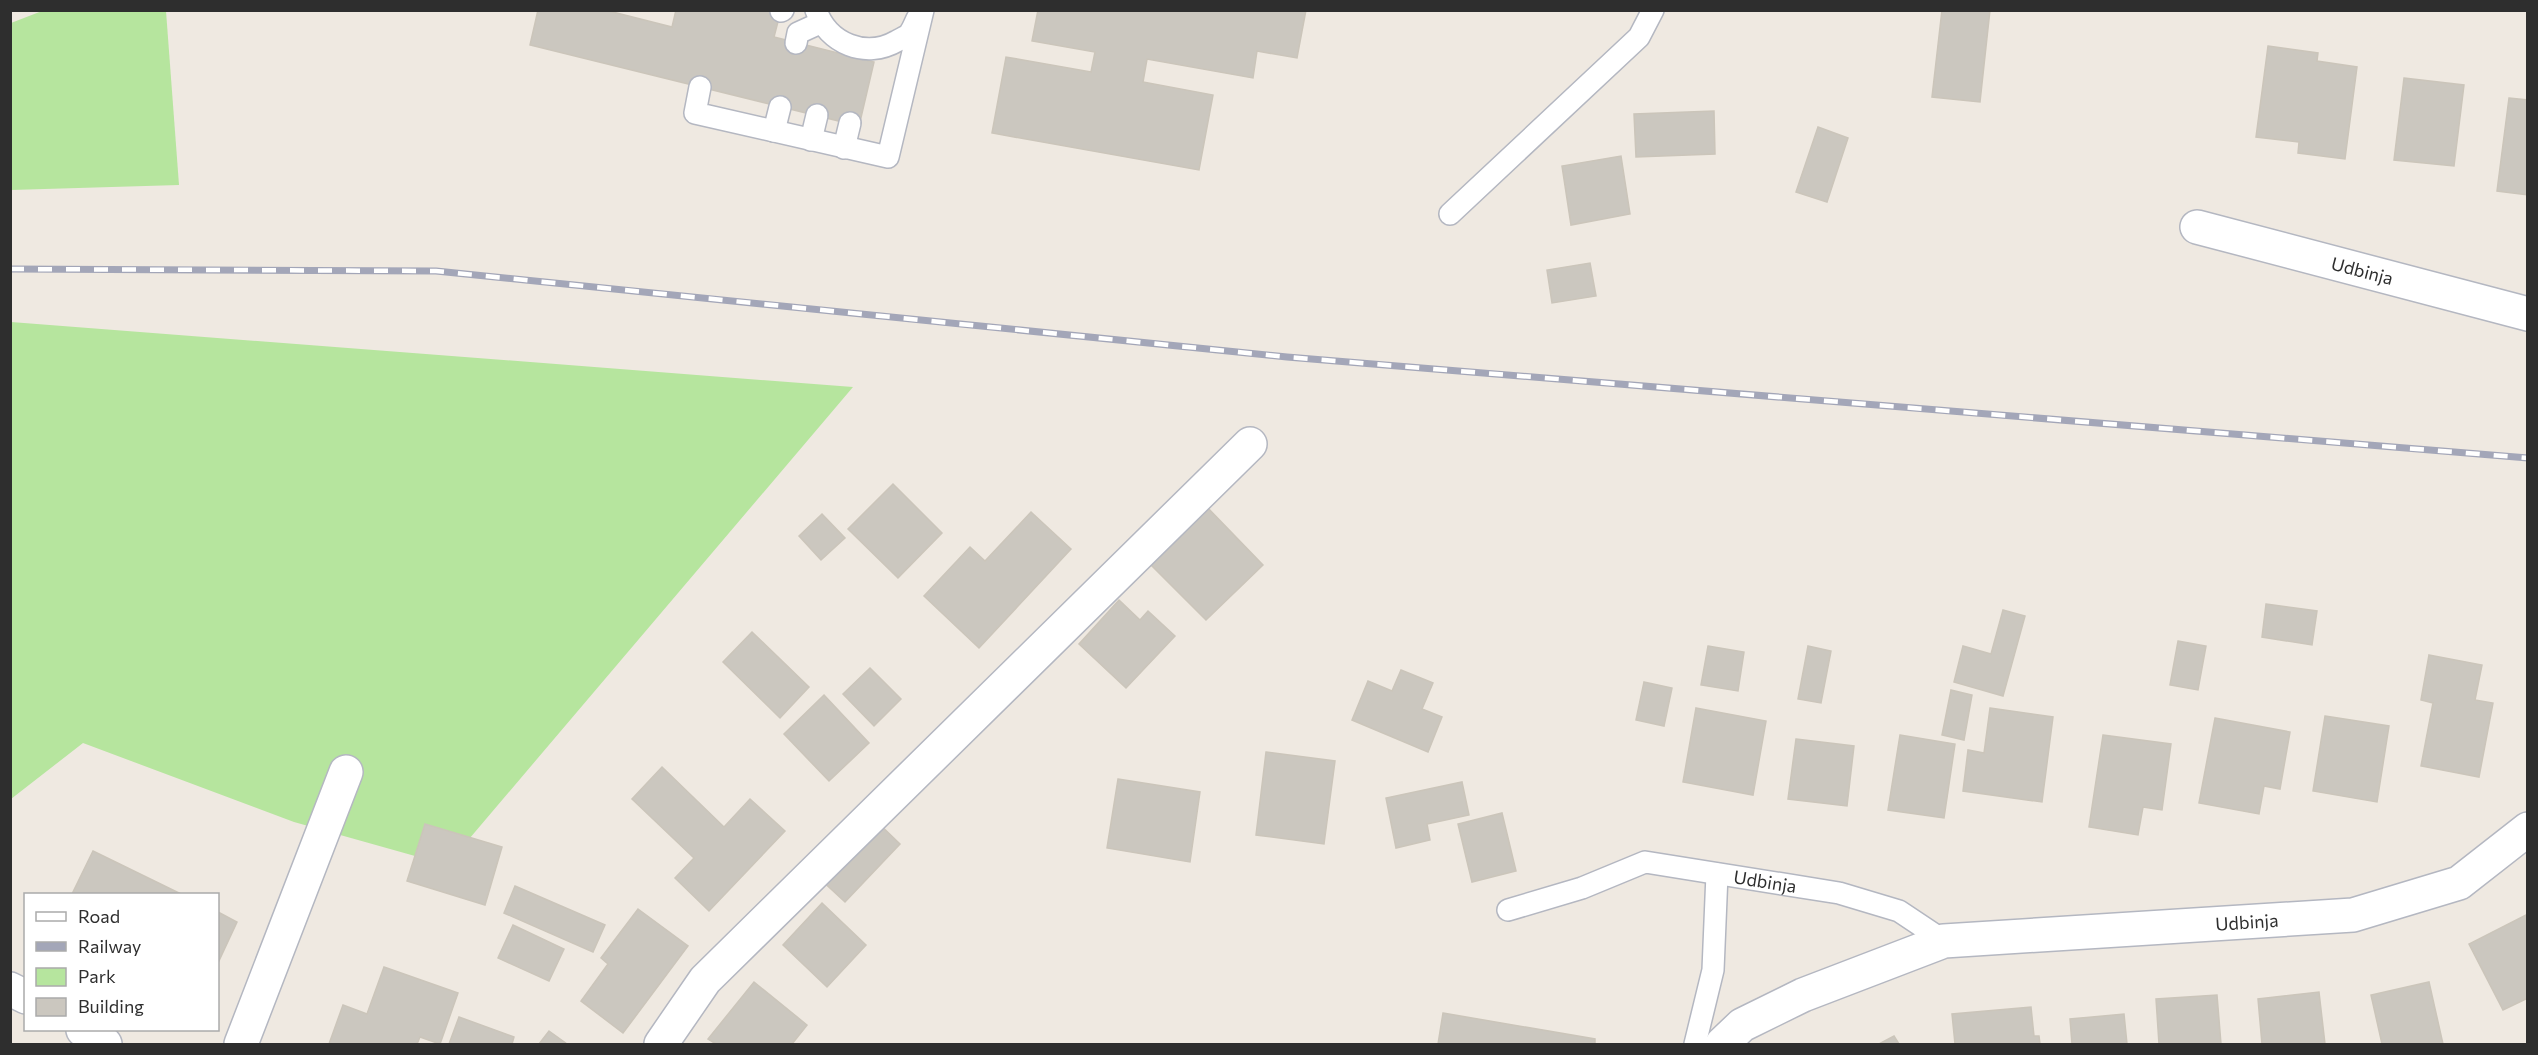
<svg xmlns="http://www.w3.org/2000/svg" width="2538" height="1055" font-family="Commissioner,sans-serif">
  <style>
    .green { fill: #b6e59e }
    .building { fill: #cbc7bf; stroke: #cbc5ba; stroke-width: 1.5 }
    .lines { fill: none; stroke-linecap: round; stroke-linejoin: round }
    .service-casing { stroke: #b4b7c1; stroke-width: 24 }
    .minor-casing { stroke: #b4b7c1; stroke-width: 36 }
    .service { stroke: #fff; stroke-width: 21 }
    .minor { stroke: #fff; stroke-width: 33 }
    .rail-casing { stroke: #a3a6b8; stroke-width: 7 }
    .rail { stroke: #fff; stroke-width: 4.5; stroke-dasharray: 14; stroke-linecap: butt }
    .labels { text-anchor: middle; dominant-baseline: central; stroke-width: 5; stroke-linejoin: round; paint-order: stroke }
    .street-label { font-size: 18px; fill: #2e2e2e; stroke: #fff }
  </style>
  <rect width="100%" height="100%" fill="#efe9e1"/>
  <g class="green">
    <path d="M42 11H166L179 185 11 190V23Z"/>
    <path d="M11 322 853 387 447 865 294 822 83 743 11 799Z"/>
  </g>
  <g class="building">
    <path d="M538 10H605L672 27 676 10H781L774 37 874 62 859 126 530 45Z"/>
    <path d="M1038 10H1306L1297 58 1257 51 1253 78 1147 59 1143 82 1213 95 1199 170 992 133 1006 57 1091 72 1095 52 1032 41Z"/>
    <path d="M1942 10H1990L1980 102 1932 97Z"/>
    <path d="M2268 46 2318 53 2317 61 2357 67 2345 159 2298 153 2299 142 2256 137Z"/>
    <path d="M2404 78 2464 85 2454 166 2394 160Z"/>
    <path d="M2509 98 2528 100V195L2497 191Z"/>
    <path d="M1714 111 1715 154 1636 157 1634 114Z"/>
    <path d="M1818 127 1848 138 1827 202 1796 192Z"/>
    <path d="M1621 156 1630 214 1571 225 1562 166Z"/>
    <path d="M1590 263 1596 296 1552 303 1547 270Z"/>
    <path d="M893 484 942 533 898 578 848 529Z"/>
    <path d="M1204 504 1263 565 1206 620 1147 561Z"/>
    <path d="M1031 512 1071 549 979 648 924 596 970 547 985 561Z"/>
    <path d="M822 514 845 538 821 560 799 536Z"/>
    <path d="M1119 600 1140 620 1148 611 1175 636 1126 688 1079 644Z"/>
    <path d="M2266 604 2317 611 2312 645 2262 637Z"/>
    <path d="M2003 610 2025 616 2003 696 1954 682 1963 646 1991 654Z"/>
    <path d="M752 632 809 687 780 718 723 662Z"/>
    <path d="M2178 641 2206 646 2198 690 2170 685Z"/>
    <path d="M1708 646 1744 652 1738 691 1701 685Z"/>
    <path d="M1808 646 1831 651 1821 703 1798 699Z"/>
    <path d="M2429 655 2482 665 2475 700 2493 703 2479 777 2421 766 2433 703 2421 700Z"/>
    <path d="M870 668 901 699 874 726 843 694Z"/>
    <path d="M1401 670 1433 683 1422 709 1442 717 1428 752 1352 720 1368 681 1392 691Z"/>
    <path d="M1644 682 1672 688 1664 726 1636 720Z"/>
    <path d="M1951 690 1972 695 1964 740 1942 735Z"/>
    <path d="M824 695 869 743 829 781 784 734Z"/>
    <path d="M1696 708 1766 721 1753 795 1683 782Z"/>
    <path d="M1990 708 2053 717 2042 802 1963 791 1968 750 1984 753Z"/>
    <path d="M2325 716 2389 726 2377 802 2313 791Z"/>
    <path d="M2215 718 2290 732 2280 789 2264 786 2259 814 2199 803Z"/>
    <path d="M1900 735 1955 744 1944 818 1888 810Z"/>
    <path d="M2103 735 2171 744 2162 810 2143 807 2138 835 2089 827Z"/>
    <path d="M1796 739 1854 746 1847 806 1788 799Z"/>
    <path d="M1266 752 1335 761 1324 844 1256 835Z"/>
    <path d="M662 767 724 827 750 799 785 831 709 911 675 878 694 858 632 799Z"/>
    <path d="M1118 779 1200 792 1190 862 1107 848Z"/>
    <path d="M1462 782 1469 815 1427 824 1430 840 1396 848 1386 798Z"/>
    <path d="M1502 813 1516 871 1472 882 1458 824Z"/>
    <path d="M873 818 900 844 845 902 818 877Z"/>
    <path d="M425 824 502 847 485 905 407 881Z"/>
    <path d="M93 851 181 894H72Z"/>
    <path d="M515 886 605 925 593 952 504 913Z"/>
    <path d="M822 903 866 945 827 987 783 945Z"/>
    <path d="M638 909 688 946 623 1033 581 1001 608 964 601 958Z"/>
    <path d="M218 912 237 922 218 963Z"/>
    <path d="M2528 914V998L2503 1010 2469 944Z"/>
    <path d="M513 925 564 949 549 981 498 958Z"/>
    <path d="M384 967 458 993 440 1044 420 1037 417 1044H329L343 1005 367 1014Z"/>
    <path d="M754 982 807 1025 792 1044H716L708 1039Z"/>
    <path d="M2429 982 2443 1044H2382L2371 995Z"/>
    <path d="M2319 992 2325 1044H2262L2258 999Z"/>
    <path d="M2217 995 2221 1044H2159L2156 999Z"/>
    <path d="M2031 1007 2034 1036H2039L2040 1044H1955L1952 1014Z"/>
    <path d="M1443 1013 1595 1039V1044H1438Z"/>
    <path d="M2124 1014 2127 1044H2072L2070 1019Z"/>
    <path d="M459 1017 514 1037 512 1044H449Z"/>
    <path d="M549 1031 567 1044H539Z"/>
    <path d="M1894 1036 1899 1044H1879Z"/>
  </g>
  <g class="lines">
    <g class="service-casing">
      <g id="service">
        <path d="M816 10C828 44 866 59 897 41 900 39 906 37 909 34 913 29 915 22 918 17"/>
        <path d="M781 11 783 10"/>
        <path d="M796 43 798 33 820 23"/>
        <path d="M700 87 695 113 888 157 923 10"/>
        <path d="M774 131 780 107"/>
        <path d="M811 140 817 115"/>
        <path d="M844 148 850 123"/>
        <path d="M1450 214 1639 37 1653 10"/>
        <path id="s1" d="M1508 910 1582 888 1645 862 1839 893 1899 911 1944 941"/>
        <path d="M1695 1044 1713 970 1717 874"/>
      </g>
    </g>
    <g class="minor-casing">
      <g id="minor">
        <path id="s2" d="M2197 227 2528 314"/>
        <path d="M10 989 26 997"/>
        <path d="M83 1030 105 1044"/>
        <path d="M241 1044 346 772"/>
        <path d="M661 1044 705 980 1250 444"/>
        <path id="s3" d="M1722 1044 1742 1025 1803 995 1944 941 2353 915 2459 883 2528 829"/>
      </g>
    </g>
    <use href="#service" class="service"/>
    <use href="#minor" class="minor"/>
    <g class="rail-casing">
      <path id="rail" d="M10 269 436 271 1287 357 2528 458"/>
    </g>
    <use href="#rail" class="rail"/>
  </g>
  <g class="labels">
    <g class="street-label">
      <text stroke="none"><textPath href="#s2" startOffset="171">Udbinja</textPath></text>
      <text stroke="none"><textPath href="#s1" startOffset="267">Udbinja</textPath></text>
      <text stroke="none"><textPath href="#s3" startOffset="550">Udbinja</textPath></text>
    </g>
  </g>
  <rect width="2538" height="1055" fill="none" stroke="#2e2e2e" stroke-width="24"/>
  <rect x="24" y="893" width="195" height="138" fill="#ffffff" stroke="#ababab" stroke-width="1.5"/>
  <rect x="36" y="912" width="30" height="9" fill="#ffffff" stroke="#ababab" stroke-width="1.5"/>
  <text x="78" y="923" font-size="18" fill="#2e2e2e">Road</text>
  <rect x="36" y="942" width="30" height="9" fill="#a3a6b8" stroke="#ababab" stroke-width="1.5"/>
  <text x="78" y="953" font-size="18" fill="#2e2e2e">Railway</text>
  <rect x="36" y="968" width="30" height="18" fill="#b6e59e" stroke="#ababab" stroke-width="1.5"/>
  <text x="78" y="983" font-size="18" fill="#2e2e2e">Park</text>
  <rect x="36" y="998" width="30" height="18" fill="#cbc7bf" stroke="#ababab" stroke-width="1.5"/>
  <text x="78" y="1013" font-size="18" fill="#2e2e2e">Building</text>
</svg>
